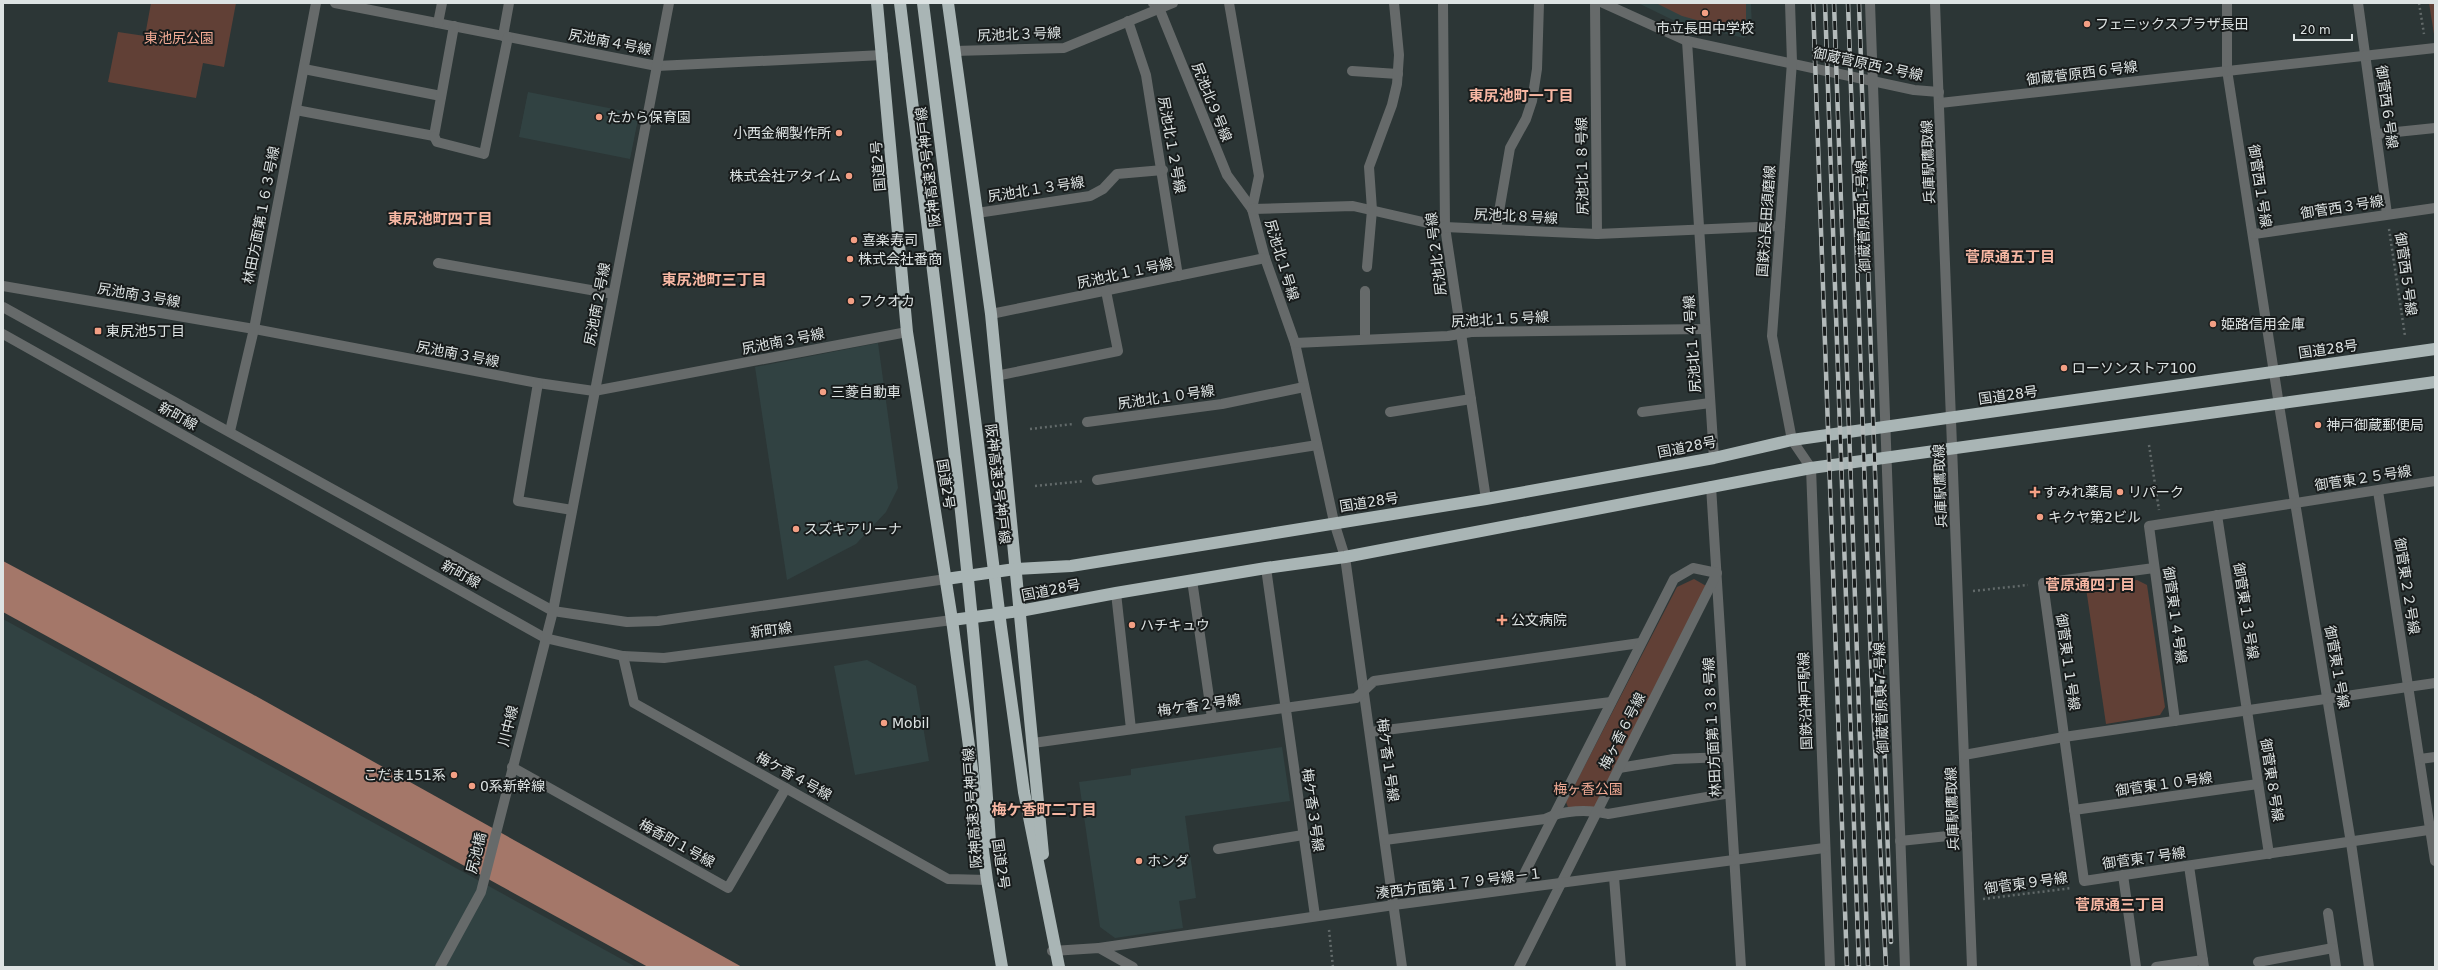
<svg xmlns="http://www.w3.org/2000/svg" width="2438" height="970" font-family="'DejaVu Sans','Noto Sans JP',sans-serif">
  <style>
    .built { fill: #314242 }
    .green { fill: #614036 }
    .water { fill: #a47769 }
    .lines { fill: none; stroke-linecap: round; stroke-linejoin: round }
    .path { stroke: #626a6a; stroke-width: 2.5; stroke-dasharray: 2 3; stroke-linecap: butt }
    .minor { stroke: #666a6a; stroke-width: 10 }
    .highway { stroke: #a9b5b5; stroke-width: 12 }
    .rail-casing { stroke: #b3baba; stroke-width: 4.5 }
    .rail { stroke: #181c1c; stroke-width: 3; stroke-dasharray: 9; stroke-linecap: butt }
    .poi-dot { fill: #f39f84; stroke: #181c1c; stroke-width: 1.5 }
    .labels { text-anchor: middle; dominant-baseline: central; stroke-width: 4; stroke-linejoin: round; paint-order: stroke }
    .poi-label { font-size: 14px; fill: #dde3e3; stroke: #181c1c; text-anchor: start }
    .street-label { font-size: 14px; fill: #dde3e3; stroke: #181c1c }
    .park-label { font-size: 14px; fill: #f2aa94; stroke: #181c1c }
    .neighbourhood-label { font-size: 15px; font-weight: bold; fill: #f7b7a3; stroke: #181c1c }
  </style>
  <rect width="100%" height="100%" fill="#2c3636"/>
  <g class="built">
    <path d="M1638 3H1751L1752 32 1744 38 1679 23Z"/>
    <path d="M528 92 639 114 630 159 519 137Z"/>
    <path d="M878 343 898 488 886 512 856 544 787 580 755 367Z"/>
    <path d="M3 619 636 967H3Z"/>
    <path d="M867 660 916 686 929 761 855 775 834 666Z"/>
    <path d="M1282 747 1290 801 1185 816 1196 898 1179 901 1183 928 1115 938 1100 927 1079 782 1131 775V769Z"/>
  </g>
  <g class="green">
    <path d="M151 3H236L224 67 203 63 196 98 108 82 118 32 145 36Z"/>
    <path d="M1656 3H1746V26L1740 32 1682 16Z"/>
    <path d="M2429 3H2435V34H2434Z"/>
    <path d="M1694 579 1708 587 1595 808 1569 810 1566 802 1677 587Z"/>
    <path d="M2137 580 2147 585 2165 707 2160 715 2106 724 2086 588Z"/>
  </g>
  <path class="water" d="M3 561 252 694 742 967H648L3 612Z"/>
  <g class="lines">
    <g class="path">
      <path d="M2419 3 2424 34"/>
      <path d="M2389 229 2405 336"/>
      <path d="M1030 429 1073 424"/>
      <path d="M2149 445 2159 510"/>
      <path d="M1035 486 1084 481"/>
      <path d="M1973 591 2028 585"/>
      <path d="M1983 899 2072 888"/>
      <path d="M1329 930 1333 967"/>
    </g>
    <g class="minor">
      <path d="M335 3 657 66 883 55"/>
      <path d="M1153 3 1159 8 1227 175 1252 209"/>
      <path d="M1229 3 1259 176 1252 209 1265 258 1295 343 1334 522 1345 557 1402 967"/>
      <path d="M1443 3 1445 227 1486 499"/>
      <path d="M1595 3 1597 234"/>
      <path d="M1603 3 1687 41 1914 90 1939 92"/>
      <path d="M1790 3 1792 62 1772 336 1792 440 1811 468 1830 967"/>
      <path d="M1870 3 1905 967"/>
      <path d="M1935 3 1972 967"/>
      <path d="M2227 3V70L2279 405 2351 843 2369 967"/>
      <path d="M2358 3 2387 214"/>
      <path d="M1128 21 1146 75 1178 276"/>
      <path d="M438 23 442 3"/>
      <path d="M503 36 509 3"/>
      <path d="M1687 41 1714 458"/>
      <path d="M954 51 1064 48 1173 3"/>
      <path d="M304 69 441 96"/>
      <path d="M1352 71 1398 74"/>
      <path d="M1940 103 2435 48"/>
      <path d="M296 110 434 136 454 26"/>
      <path d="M2377 134 2435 128"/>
      <path d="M434 136 437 142 484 154 508 37"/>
      <path d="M1252 209 1353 206 1445 227 1597 234 1780 226"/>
      <path d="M977 213 1090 196 1103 189 1117 174 1163 170"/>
      <path d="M1496 229 1510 148 1526 119 1532 101 1537 69 1539 3"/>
      <path d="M2254 234 2435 208"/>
      <path d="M438 263 613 294"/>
      <path d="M1367 267 1372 210 1369 167 1392 105 1397 84 1399 55 1394 3"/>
      <path d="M3 286 254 329 538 383 594 391 907 332"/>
      <path d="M1365 291V339"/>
      <path d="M3 307 553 611 627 622 658 621 946 579"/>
      <path d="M991 314 1265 258"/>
      <path d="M3 334 545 638 623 656 664 658 952 620"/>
      <path d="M1295 343 1448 336 1471 332 1705 329"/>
      <path d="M996 376 1118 351 1106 291"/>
      <path d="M538 383 518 501 572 510"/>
      <path d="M1390 412 1471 399"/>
      <path d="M1642 412 1710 403"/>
      <path d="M1087 422 1222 404 1304 387"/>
      <path d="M230 431 254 329 316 3"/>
      <path d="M1097 480 1317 445"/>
      <path d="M1711 486 1741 967"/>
      <path d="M2378 491 2435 861"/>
      <path d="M2217 515 2269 854"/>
      <path d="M1266 568 1315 916"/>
      <path d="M2154 568 2043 583 2084 881 2435 829"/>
      <path d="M1192 580 1212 718"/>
      <path d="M1116 593 1131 729"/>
      <path d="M623 656 634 703 948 879 987 880"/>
      <path d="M2175 721 2149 526 2435 481"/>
      <path d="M1370 732 1611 702"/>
      <path d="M1033 743 1356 698 1374 681 1640 643"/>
      <path d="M1964 755 2064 737 2435 683"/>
      <path d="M2420 759 2435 757"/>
      <path d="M512 767 728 888 786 788"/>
      <path d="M1619 768 1674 759 1727 757"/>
      <path d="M2074 810 2258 784"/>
      <path d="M1385 840 1545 819C1562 810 1589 809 1608 814L1730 793"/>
      <path d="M1900 841 1967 834"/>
      <path d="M1218 849 1303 835"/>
      <path d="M2189 866 2204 967"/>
      <path d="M2123 875 2136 967"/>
      <path d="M1614 877 1621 967"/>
      <path d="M1517 888 1674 579 1693 568 1717 573 1519 967"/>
      <path d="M2328 913 2336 967"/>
      <path d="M1099 948 1394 905 1824 848"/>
      <path d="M1052 951 1099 948 1133 967"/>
      <path d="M2258 962 2333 948"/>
      <path d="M440 967 481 892 553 611 669 3"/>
      <path d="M2156 967 2203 960"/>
    </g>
    <g class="highway">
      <path d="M877 3 907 332 952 620 987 880 1002 967"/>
      <path d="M900 3C934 282 972 561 990 842"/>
      <path d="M923 3 1001 627 1024 792 1059 967"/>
      <path d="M948 3 991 314 1043 854"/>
      <path d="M946 579 1015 569 1071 566 1486 499 1714 458 1792 440 2435 349"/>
      <path d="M952 620 1020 611 1116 593 1266 568 1345 557 1811 468 2435 382"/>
    </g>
    <g class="rail-casing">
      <g id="rail">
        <path d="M1813 3 1847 967"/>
        <path d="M1825 3 1859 967"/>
        <path d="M1834 3 1868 967"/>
        <path d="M1848 3 1871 665 1886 967"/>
        <path d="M1859 3 1891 942"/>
      </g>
    </g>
    <use href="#rail" class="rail"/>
  </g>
  <g class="poi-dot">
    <circle cx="1705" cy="13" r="4"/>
    <circle cx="2087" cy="24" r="4"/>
    <circle cx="599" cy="117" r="4"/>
    <circle cx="839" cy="133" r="4"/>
    <circle cx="849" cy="176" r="4"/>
    <circle cx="854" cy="240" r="4"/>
    <circle cx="850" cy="259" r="4"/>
    <circle cx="851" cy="301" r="4"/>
    <circle cx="2213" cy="324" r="4"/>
    <rect x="94" y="327" width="8" height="8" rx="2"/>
    <circle cx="2064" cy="368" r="4"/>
    <circle cx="823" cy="392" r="4"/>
    <circle cx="2318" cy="425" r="4"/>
    <path d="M2033 486h4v4h4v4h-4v4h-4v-4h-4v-4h4z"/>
    <circle cx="2120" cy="492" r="4"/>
    <circle cx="2040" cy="517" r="4"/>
    <circle cx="796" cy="529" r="4"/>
    <path d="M1500 614h4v4h4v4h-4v4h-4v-4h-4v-4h4z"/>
    <circle cx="1132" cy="625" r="4"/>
    <circle cx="884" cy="723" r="4"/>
    <circle cx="454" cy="775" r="4"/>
    <circle cx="472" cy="786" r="4"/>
    <circle cx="1139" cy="861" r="4"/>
  </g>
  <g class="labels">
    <g class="poi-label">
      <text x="2095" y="24">フェニックスプラザ長田</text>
      <text x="1705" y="28" text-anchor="middle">市立長田中学校</text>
      <text x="607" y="117">たから保育園</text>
      <text x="831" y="133" text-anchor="end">小西金網製作所</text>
      <text x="841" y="176" text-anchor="end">株式会社アタイム</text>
      <text x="862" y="240">喜楽寿司</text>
      <text x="858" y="259">株式会社番商</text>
      <text x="859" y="301">フクオカ</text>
      <text x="2221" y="324">姫路信用金庫</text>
      <text x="106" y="331">東尻池5丁目</text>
      <text x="2072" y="368">ローソンストア100</text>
      <text x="831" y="392">三菱自動車</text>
      <text x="2326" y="425">神戸御蔵郵便局</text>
      <text x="2043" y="492">すみれ薬局</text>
      <text x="2128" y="492">リパーク</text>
      <text x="2048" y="517">キクヤ第2ビル</text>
      <text x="804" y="529">スズキアリーナ</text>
      <text x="1511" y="620">公文病院</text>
      <text x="1140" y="625">ハチキュウ</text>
      <text x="892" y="723">Mobil</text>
      <text x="446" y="775" text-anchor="end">こだま151系</text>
      <text x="480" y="786">0系新幹線</text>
      <text x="1147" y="861">ホンダ</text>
    </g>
    <g class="street-label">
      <text transform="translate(1019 34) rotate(-2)">尻池北３号線</text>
      <text transform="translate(610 42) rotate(11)">尻池南４号線</text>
      <text transform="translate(1868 64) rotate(12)">御蔵菅原西２号線</text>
      <text transform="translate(2082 73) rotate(-7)">御蔵菅原西６号線</text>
      <text transform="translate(1212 102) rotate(68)">尻池北９号線</text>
      <text transform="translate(2387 107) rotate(82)">御菅西６号線</text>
      <text transform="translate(1172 145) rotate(80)">尻池北１２号線</text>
      <text transform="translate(1928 162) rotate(-92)">兵庫駅鷹取線</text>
      <text transform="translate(878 166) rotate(-95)">国道2号</text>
      <text transform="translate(1582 166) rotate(-91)">尻池北１８号線</text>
      <text transform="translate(928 167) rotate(-97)">阪神高速3号神戸線</text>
      <text transform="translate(2260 186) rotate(81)">御菅西１号線</text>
      <text transform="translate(1036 189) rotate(-9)">尻池北１３号線</text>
      <text transform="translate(2342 207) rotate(-9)">御菅西３号線</text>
      <text transform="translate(261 215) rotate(-79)">林田方面第１６３号線</text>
      <text transform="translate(1516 216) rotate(3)">尻池北８号線</text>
      <text transform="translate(1863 216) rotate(-92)">御蔵菅原西１号線</text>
      <text transform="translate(1766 221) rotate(-86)">国鉄沿長田須磨線</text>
      <text transform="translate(1436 254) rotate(-97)">尻池北２号線</text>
      <text transform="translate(1282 260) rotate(73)">尻池北１号線</text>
      <text transform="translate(1125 273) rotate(-12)">尻池北１１号線</text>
      <text transform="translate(2406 274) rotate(82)">御菅西５号線</text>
      <text transform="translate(139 295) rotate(10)">尻池南３号線</text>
      <text transform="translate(597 304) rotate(-79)">尻池南２号線</text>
      <text transform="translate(1500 319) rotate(-3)">尻池北１５号線</text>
      <text transform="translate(783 341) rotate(-11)">尻池南３号線</text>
      <text transform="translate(1692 344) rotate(-94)">尻池北１４号線</text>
      <text transform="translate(2328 349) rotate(-8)">国道28号</text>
      <text transform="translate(458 354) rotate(11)">尻池南３号線</text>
      <text transform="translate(2008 395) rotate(-8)">国道28号</text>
      <text transform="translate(1166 397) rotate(-8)">尻池北１０号線</text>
      <text transform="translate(178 416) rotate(29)">新町線</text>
      <text transform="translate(1687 447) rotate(-11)">国道28号</text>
      <text transform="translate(2363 478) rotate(-9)">御菅東２５号線</text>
      <text transform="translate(946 484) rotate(81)">国道2号</text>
      <text transform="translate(998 484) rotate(83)">阪神高速3号神戸線</text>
      <text transform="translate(1940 486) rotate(-92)">兵庫駅鷹取線</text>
      <text transform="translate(1369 502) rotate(-9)">国道28号</text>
      <text transform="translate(461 574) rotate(29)">新町線</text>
      <text transform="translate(2407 586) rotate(81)">御菅東２２号線</text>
      <text transform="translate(1051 590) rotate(-11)">国道28号</text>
      <text transform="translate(2246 611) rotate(81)">御菅東１３号線</text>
      <text transform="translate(2175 615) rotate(82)">御菅東１４号線</text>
      <text transform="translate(771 630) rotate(-8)">新町線</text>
      <text transform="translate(2068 662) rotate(82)">御菅東１１号線</text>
      <text transform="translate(2337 667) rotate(80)">御菅東１号線</text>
      <text transform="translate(1881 698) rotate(-92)">御蔵菅原東７号線</text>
      <text transform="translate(1805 701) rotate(-92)">国鉄沿神戸駅線</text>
      <text transform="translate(1199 705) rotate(-8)">梅ケ香２号線</text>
      <text transform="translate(508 726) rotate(-76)">川中線</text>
      <text transform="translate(1712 727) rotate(-93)">林田方面第１３８号線</text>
      <text transform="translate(1622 731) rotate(-63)">梅ヶ香６号線</text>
      <text transform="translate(1388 760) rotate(82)">梅ケ香１号線</text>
      <text transform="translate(794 776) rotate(29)">梅ケ香４号線</text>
      <text transform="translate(2272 780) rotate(81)">御菅東８号線</text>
      <text transform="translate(2164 784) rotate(-8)">御菅東１０号線</text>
      <text transform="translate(972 808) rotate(-94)">阪神高速3号神戸線</text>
      <text transform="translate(1952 809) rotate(-92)">兵庫駅鷹取線</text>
      <text transform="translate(1313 810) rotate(82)">梅ケ香３号線</text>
      <text transform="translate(677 843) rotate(29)">梅香町１号線</text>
      <text transform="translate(476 853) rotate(-76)">尻池橋</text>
      <text transform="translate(2144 858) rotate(-8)">御菅東７号線</text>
      <text transform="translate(1001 864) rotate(82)">国道2号</text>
      <text transform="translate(1459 883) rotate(-7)">湊西方面第１７９号線－１</text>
      <text transform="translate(2026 883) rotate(-8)">御菅東９号線</text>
    </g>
    <g class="park-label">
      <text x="179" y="38">東池尻公園</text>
      <text x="1588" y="789">梅ヶ香公園</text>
    </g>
    <g class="neighbourhood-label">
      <text x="1521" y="96">東尻池町一丁目</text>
      <text x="440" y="219">東尻池町四丁目</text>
      <text x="2010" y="257">菅原通五丁目</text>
      <text x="714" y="280">東尻池町三丁目</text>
      <text x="2090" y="585">菅原通四丁目</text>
      <text x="1044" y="810">梅ケ香町二丁目</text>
      <text x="2120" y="905">菅原通三丁目</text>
    </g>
  </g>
  <rect width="2438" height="970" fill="none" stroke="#dde3e3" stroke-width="8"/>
  <path d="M2294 34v6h58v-6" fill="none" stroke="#dde3e3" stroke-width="2"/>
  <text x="2300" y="34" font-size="12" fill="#dde3e3" stroke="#181c1c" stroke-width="3" paint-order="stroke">20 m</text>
</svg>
